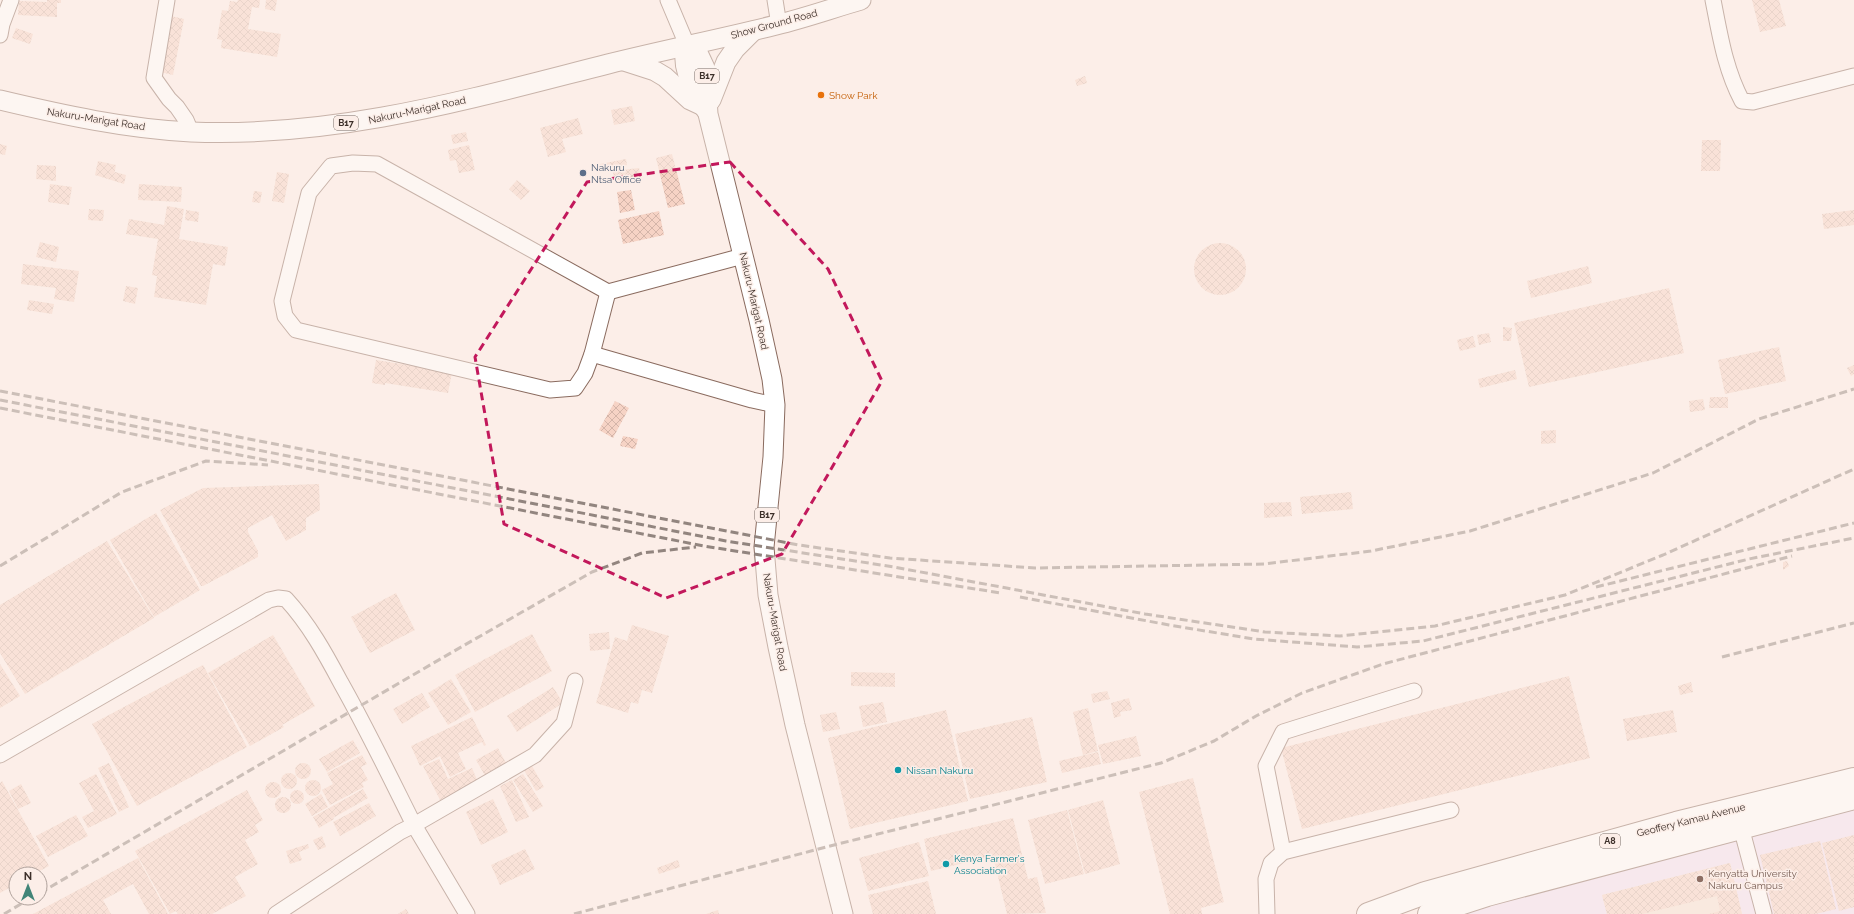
<svg xmlns="http://www.w3.org/2000/svg" width="1854" height="914" font-family="Raleway,sans-serif">
  <style>
    .commercial { fill: #f1e1f3 }
    .education { fill: #f7e3d4 }
    .building { fill: url(#building-cross-hatch) }
    .lines { fill: none; stroke-linecap: round; stroke-linejoin: round }
    .minor-casing { stroke: #8a6b5f; stroke-width: 17 }
    .major-casing { stroke: #8a6b5f; stroke-width: 21 }
    .highway-casing { stroke: #8a6b5f; stroke-width: 24 }
    .minor { stroke: #fff; stroke-width: 15 }
    .major { stroke: #fff; stroke-width: 19 }
    .highway { stroke: #fff; stroke-width: 22 }
    .rail { stroke: #92857f; stroke-width: 3; stroke-dasharray: 8 4; stroke-linecap: butt }
    .marked { fill: none; stroke: #c2185b; stroke-width: 3; stroke-dasharray: 8 5; stroke-linejoin: round }
    .food-dot { fill: #e8710a; stroke: #fceee8; stroke-width: 1.5 }
    .service-dot { fill: #5c6f8a; stroke: #fceee8; stroke-width: 1.5 }
    .culture-dot { fill: #0f9aa8; stroke: #fceee8; stroke-width: 1.5 }
    .education-dot { fill: #8d6e63; stroke: #fceee8; stroke-width: 1.5 }
    .labels { text-anchor: middle; dominant-baseline: central; stroke-width: 3; stroke-linejoin: round; paint-order: stroke }
    .shield { fill: #fceee8; stroke: #766963; stroke-width: 1 }
    .shield-label { font-size: 9px; font-weight: bold; fill: #3d302a }
    .street-label { font-size: 10px; fill: #3d302a; stroke: #fceee8 }
    .food-label { font-size: 10px; fill: #c56008; stroke: #fceee8; text-anchor: start }
    .service-label { font-size: 10px; fill: #4e5e75; stroke: #fceee8; text-anchor: start }
    .culture-label { font-size: 10px; fill: #0d838f; stroke: #fceee8; text-anchor: start }
    .education-label { font-size: 10px; fill: #785e54; stroke: #fceee8; text-anchor: start }
  </style>
  <defs>
    <pattern id="building-cross-hatch" width="8" height="8" patternUnits="userSpaceOnUse"><rect width="8" height="8" fill="#f6d3c5"/><path d="M0 0l8 8M0 8l8-8" fill="none" stroke="#d4b5a9"/></pattern>
  </defs>
  <rect width="100%" height="100%" fill="#fceee8"/>
  <path class="commercial" d="M1854 800V914H1422Z"/>
  <path class="education" d="M1730 863 1742 914H1607L1602 895Z"/>
  <g class="building">
    <path d="M47 0H61V3H57V17L18 15 19 1 47 2Z"/>
    <path d="M238 0H260L259 8 252 7 248 29 281 34 277 57 221 48 222 40 217 39 222 10 228 11 230 1 237 2Z"/>
    <path d="M266 0H277L275 11 265 9Z"/>
    <path d="M1752 0H1779L1786 26 1760 32Z"/>
    <path d="M171 16 184 19 173 75 160 72Z"/>
    <path d="M16 28 33 34 30 44 12 38Z"/>
    <path d="M1085 76 1087 83 1077 86 1075 80Z"/>
    <path d="M632 106 635 121 614 125 611 110Z"/>
    <path d="M578 118 583 134 562 139 566 152 548 157 540 128Z"/>
    <path d="M466 132 468 141 453 144 451 135Z"/>
    <path d="M1702 140H1721L1720 171H1701Z"/>
    <path d="M0 144 7 146 5 155 0 154Z"/>
    <path d="M469 145 475 170 459 173 456 160 450 161 448 150Z"/>
    <path d="M672 154 685 204 668 208 656 158Z"/>
    <path d="M626 159 627 165 601 170 600 164Z"/>
    <path d="M98 161 116 165 114 176 115 172 126 175 124 184 95 175Z"/>
    <path d="M37 165 56 166V181L36 179Z"/>
    <path d="M639 168 641 177 614 180 613 171Z"/>
    <path d="M277 172 289 174 284 203 272 201Z"/>
    <path d="M517 180 530 191 521 200 509 189Z"/>
    <path d="M50 184 72 187 69 205 48 202Z"/>
    <path d="M139 184 182 187 181 202 138 200Z"/>
    <path d="M631 190 635 210 620 213 617 192Z"/>
    <path d="M254 191 262 192 260 203 252 202Z"/>
    <path d="M167 206 184 209 179 239 228 247 225 266 213 264 206 305 154 297 157 276 152 275 158 239 126 234 129 219 164 225Z"/>
    <path d="M89 209 104 210 103 221 88 220Z"/>
    <path d="M186 210 199 212 198 222 185 220Z"/>
    <path d="M1854 210V225L1824 229 1822 214Z"/>
    <path d="M659 211 664 235 623 244 618 220Z"/>
    <path d="M40 242 59 247 56 262 36 257Z"/>
    <circle cx="1220" cy="269" r="26"/>
    <path d="M23 264 79 271 74 302 54 299 56 288 21 284Z"/>
    <path d="M1588 266 1592 283 1531 298 1527 281Z"/>
    <path d="M126 286 138 288 135 304 123 301Z"/>
    <path d="M1669 288 1684 353 1529 387 1514 323Z"/>
    <path d="M29 300 54 304 52 314 27 310Z"/>
    <path d="M1503 327 1512 328 1511 341H1503Z"/>
    <path d="M1489 333 1491 342 1479 345 1477 335Z"/>
    <path d="M1473 336 1476 347 1460 351 1457 340Z"/>
    <path d="M1779 347 1786 381 1725 394 1718 360Z"/>
    <path d="M376 360 452 372 448 393 385 383V385L372 383Z"/>
    <path d="M1854 365V374L1851 376 1847 368Z"/>
    <path d="M1515 370 1517 379 1480 388 1478 379Z"/>
    <path d="M1710 397H1728V408H1709Z"/>
    <path d="M1703 399 1705 410 1690 412 1689 401Z"/>
    <path d="M615 401 629 408 613 438 599 430Z"/>
    <path d="M1556 430V443L1541 444V431Z"/>
    <path d="M623 436 638 439 635 449 620 446Z"/>
    <path d="M319 484 320 510 306 518V530L286 541 272 515 248 528V532L258 551V557L203 586H201L160 510 203 488Z"/>
    <path d="M1351 492 1353 509 1302 514 1300 497Z"/>
    <path d="M1291 502 1292 516 1264 518V503Z"/>
    <path d="M156 513 200 590 154 617 110 540Z"/>
    <path d="M107 541 154 618 25 694 0 653V605Z"/>
    <path d="M1787 561 1789 566 1783 570V562Z"/>
    <path d="M396 593 415 630 370 653 351 617Z"/>
    <path d="M632 625 669 636 652 693 642 690 638 704 631 702 628 713 596 703 615 637 627 641Z"/>
    <path d="M609 632 610 649 590 651 589 634Z"/>
    <path d="M532 634 552 671 475 712 455 675Z"/>
    <path d="M273 635 315 706 282 725 284 727 250 746 208 673Z"/>
    <path d="M0 664 20 696 0 708Z"/>
    <path d="M203 665 247 747 137 806 92 724Z"/>
    <path d="M851 672 895 673V687L851 686Z"/>
    <path d="M1569 676 1590 758 1302 829 1281 748Z"/>
    <path d="M451 679 471 712 448 725 428 693Z"/>
    <path d="M1691 682 1693 692 1680 695 1678 686Z"/>
    <path d="M553 687 563 703 517 732 507 716Z"/>
    <path d="M1107 691 1110 699 1093 703 1091 694Z"/>
    <path d="M422 693 430 707 402 724 393 709Z"/>
    <path d="M1129 698 1132 710 1120 712 1121 716 1114 718 1111 703Z"/>
    <path d="M883 702 887 722 863 727 859 706Z"/>
    <path d="M1088 708 1098 751 1083 755 1073 712Z"/>
    <path d="M946 710 968 801 850 829 828 738Z"/>
    <path d="M1673 710 1677 732 1627 741 1623 719Z"/>
    <path d="M836 712 840 729 823 732 820 715Z"/>
    <path d="M472 717 486 745 484 746 482 742 458 753 466 769 450 777 440 756 420 766 411 746Z"/>
    <path d="M1032 717 1047 782 970 799 955 734Z"/>
    <path d="M1136 736 1141 756 1103 764 1098 745Z"/>
    <path d="M353 740 360 753 327 772 319 759Z"/>
    <path d="M498 748 508 767 487 779 476 760Z"/>
    <path d="M1098 752 1101 764 1062 773 1059 761Z"/>
    <path d="M362 755 367 764 361 767 368 780 362 783 364 787 330 805 322 790 333 784 327 773Z"/>
    <path d="M439 759 448 779 472 768 478 782 440 800 423 766Z"/>
    <circle cx="303" cy="771" r="8"/>
    <path d="M109 763 129 807 119 812 98 768Z"/>
    <path d="M532 766 544 787 536 791 524 770Z"/>
    <circle cx="289" cy="781" r="8"/>
    <path d="M96 774 117 814 88 828 82 817 94 811 79 783Z"/>
    <path d="M523 774 543 806 533 812 513 780Z"/>
    <path d="M1193 778 1224 902 1201 908 1202 914H1170L1139 792Z"/>
    <path d="M512 780 529 817 516 822 500 786Z"/>
    <circle cx="313" cy="788" r="8"/>
    <path d="M2 781 49 866 34 874H16V884L0 893V783Z"/>
    <circle cx="273" cy="790" r="8"/>
    <path d="M21 784 31 803 18 809 9 791Z"/>
    <path d="M363 789 368 798 333 818 334 819 319 828 313 817Z"/>
    <circle cx="297" cy="797" r="7"/>
    <path d="M247 790 263 820 255 825 259 832 245 840 258 864 235 877 246 896 212 914H178L176 911 170 914 135 851Z"/>
    <path d="M321 794 328 807 312 816 305 804Z"/>
    <circle cx="283" cy="805" r="8"/>
    <path d="M493 799 508 832 481 845 466 812Z"/>
    <path d="M1103 800 1120 864 1085 874 1068 810Z"/>
    <path d="M369 803 376 816 340 836 333 822Z"/>
    <path d="M1067 810 1084 874 1045 884 1028 820Z"/>
    <path d="M76 815 88 836 48 857 36 836Z"/>
    <path d="M1013 818 1028 879 1037 877 1046 913 1007 914 993 856 931 871 924 839Z"/>
    <path d="M1854 835V907L1839 911 1822 843Z"/>
    <path d="M322 836 326 847 318 850 313 840Z"/>
    <path d="M1820 841 1836 909 1816 914H1774L1760 855Z"/>
    <path d="M919 842 929 876 868 891 859 858Z"/>
    <path d="M308 844 309 848 299 852 302 860 290 864 286 851Z"/>
    <path d="M525 849 535 869 500 885 491 865Z"/>
    <path d="M138 858 168 914H149L133 884 103 900 111 914H33Z"/>
    <path d="M678 860 680 867 659 874 657 868Z"/>
    <path d="M1730 863 1742 914H1709L1720 911 1717 896 1642 914H1607L1602 895Z"/>
    <path d="M928 881 936 914H873L868 895Z"/>
    <path d="M406 909 409 914H398Z"/>
    <path d="M718 910 719 914H706Z"/>
  </g>
  <g class="lines">
    <g class="minor-casing">
      <g id="minor">
        <path d="M167 0 154 78 169 99 177 107 186 120 191 132"/>
        <path d="M668 0 687 45"/>
        <path d="M775 0 779 25"/>
        <path d="M1713 0C1720 35 1725 69 1742 101L1753 102 1854 76"/>
        <path d="M0 35 2 24 11 0"/>
        <path d="M743 256 608 292 377 164 353 163 331 166 309 193 282 301 285 316 296 330 550 390 575 388 585 373 592 354 752 400 775 405"/>
        <path d="M592 354 608 292"/>
        <path d="M0 755 269 600 278 598 286 599C309 624 325 653 341 683 367 729 390 777 414 825L400 832 276 914"/>
        <path d="M1741 827 1764 914"/>
        <path d="M1283 852 1266 766 1283 732 1414 691"/>
        <path d="M467 914 414 825 535 755 564 723 575 681"/>
        <path d="M1267 914 1266 879 1271 863 1283 852 1451 810"/>
      </g>
    </g>
    <g class="major-casing">
      <g id="major">
        <path d="M687 45 698 53 705 68 708 114 759 320 772 379 775 405 773 457 764 547 768 595 778 647 795 725 843 914"/>
        <path d="M687 45C679 68 695 89 705 109"/>
        <path d="M624 61 655 71 665 77 690 100 705 107"/>
        <path d="M0 100C63 115 127 129 191 132 337 138 470 99 608 64 664 50 720 39 776 25 805 18 833 8 861 0"/>
        <path d="M711 100 726 62 735 49 753 31"/>
      </g>
    </g>
    <g class="highway-casing">
      <g id="highway">
        <path d="M1368 914 1425 893 1522 866 1676 823 1854 779"/>
        <path d="M1429 914 1487 895 1854 798"/>
      </g>
    </g>
    <use href="#minor" class="minor"/>
    <use href="#major" class="major"/>
    <use href="#highway" class="highway"/>
    <g class="rail">
      <path d="M0 391 799 545 890 558 1035 568 1264 564 1371 551 1470 531 1653 473 1759 419 1854 389"/>
      <path d="M0 400 726 541 894 567 1145 614 1265 632 1340 636 1435 626 1565 595 1663 555 1854 469"/>
      <path d="M0 408 704 546 1001 593"/>
      <path d="M0 566 122 492 206 461 268 465"/>
      <path d="M1596 587 1854 523"/>
      <path d="M1020 597 1169 625 1254 639 1357 647 1423 641 1749 559 1854 538"/>
      <path d="M1722 657 1854 623"/>
      <path d="M40 893 442 658 592 572 642 553 696 547"/>
      <path d="M4 914 31 898"/>
      <path d="M574 914 826 847 1161 763 1214 741 1256 716 1302 693 1383 664 1792 556"/>
    </g>
  </g>
  <path d="M0 0H1854V914H0ZM730 162 828 269 882 381 782 554 666 598 504 524 475 357 587 182Z" fill="#fceee8" fill-opacity=".55" fill-rule="evenodd"/>
  <path class="marked" d="M730 162 828 269 882 381 782 554 666 598 504 524 475 357 587 182Z"/>
  <circle class="food-dot" cx="821" cy="95" r="4"/>
  <circle class="service-dot" cx="583" cy="173" r="4"/>
  <g class="culture-dot">
    <circle cx="898" cy="770" r="4"/>
    <circle cx="946" cy="864" r="4"/>
  </g>
  <circle class="education-dot" cx="1700" cy="879" r="4"/>
  <g class="labels">
    <g class="shield">
      <rect x="695" y="69" width="24" height="14" rx="3"/>
      <rect x="334" y="116" width="24" height="14" rx="3"/>
      <rect x="755" y="508" width="24" height="14" rx="3"/>
      <rect x="1600" y="834" width="20" height="14" rx="3"/>
    </g>
    <g class="shield-label">
      <text x="707" y="76">B17</text>
      <text x="346" y="123">B17</text>
      <text x="767" y="515">B17</text>
      <text x="1610" y="841">A8</text>
    </g>
    <g class="street-label">
      <text transform="translate(774 24) rotate(-15)">Show Ground Road</text>
      <text transform="translate(417 110) rotate(-12)">Nakuru-Marigat Road</text>
      <text transform="translate(96 119) rotate(9)">Nakuru-Marigat Road</text>
      <text transform="translate(754 301) rotate(77)">Nakuru-Marigat Road</text>
      <text transform="translate(775 622) rotate(80)">Nakuru-Marigat Road</text>
      <text transform="translate(1691 820) rotate(-14)">Geoffery Kamau Avenue</text>
    </g>
    <g class="food-label">
      <text x="829" y="95">Show Park</text>
    </g>
    <g class="service-label">
      <text x="591" y="167">Nakuru<tspan x="591" dy="12">Ntsa Office</tspan></text>
    </g>
    <g class="culture-label">
      <text x="906" y="770">Nissan Nakuru</text>
      <text x="954" y="858">Kenya Farmer's<tspan x="954" dy="12">Association</tspan></text>
    </g>
    <g class="education-label">
      <text x="1708" y="873">Kenyatta University<tspan x="1708" dy="12">Nakuru Campus</tspan></text>
    </g>
  </g>
  <g transform="translate(28 886)"><circle r="19" fill="#fceee8" stroke="#b0a29c"/>
  <path d="M0-3L7 15L0 10L-7 15Z" fill="#428578"/>
  <text y="-6" font-size="11" font-weight="bold" text-anchor="middle" fill="#3d302a">N</text>
  </g>
</svg>
